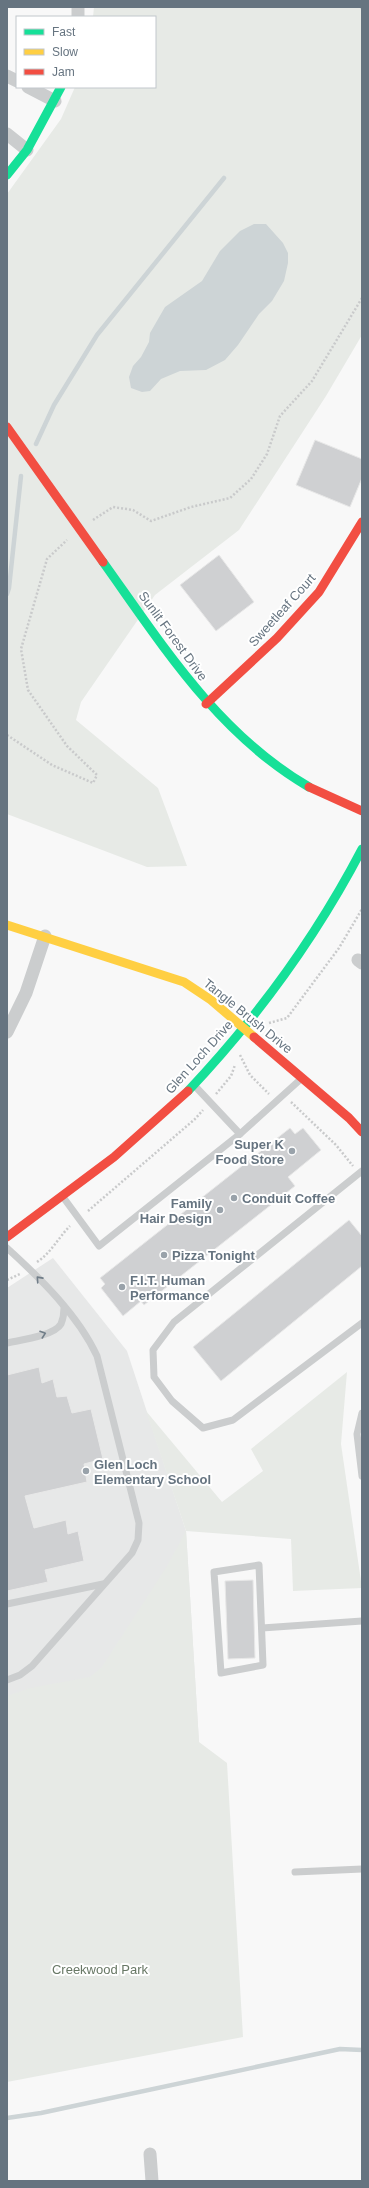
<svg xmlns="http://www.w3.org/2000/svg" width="369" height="2188" font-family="Arial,sans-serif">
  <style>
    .built { fill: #e7e8e8 }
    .green { fill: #e7eae6 }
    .water { fill: #cdd4d6 }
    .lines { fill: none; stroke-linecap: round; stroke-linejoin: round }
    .stream { stroke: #cdd4d6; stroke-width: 4.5 }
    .building { fill: #cfd0d2; stroke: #e8e8e8 }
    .path { stroke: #c9cacb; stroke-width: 2.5; stroke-dasharray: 2 2; stroke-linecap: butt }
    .lane { stroke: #cbcdce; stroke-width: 7 }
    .street { stroke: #cbcdce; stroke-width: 13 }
    .fast { stroke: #16e098; stroke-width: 9 }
    .slow { stroke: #ffcf43; stroke-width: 9 }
    .jam { stroke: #f24e42; stroke-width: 9 }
    .oneway { stroke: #707d88 }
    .poi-dot { fill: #99a2aa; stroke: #fff; stroke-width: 1.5 }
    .labels { text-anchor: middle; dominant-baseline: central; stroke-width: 4; stroke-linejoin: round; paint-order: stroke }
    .street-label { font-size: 13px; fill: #667480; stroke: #fff }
    .poi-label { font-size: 13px; font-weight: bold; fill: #667480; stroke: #fff; text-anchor: start }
    .park-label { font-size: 13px; fill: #687865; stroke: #fff }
  </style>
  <rect width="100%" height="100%" fill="#f8f8f8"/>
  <path class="built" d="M53 1258 127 1351 186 1531 199 1742 7 1741V1288Z"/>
  <g class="green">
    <path d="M94 7H362V335L326 396 239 530 155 595 81 702 76 720 158 788 187 866 147 867 7 814V194L61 119 75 87H155V17H93Z"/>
    <path d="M347 1372 341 1444 362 1588 293 1591 291 1539 186 1531 199 1742 227 1763 243 2037 7 2082V1696L30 1688 90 1677 102 1667 167 1566 186 1531 146 1411 222 1502 263 1471 251 1449Z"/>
  </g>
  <path class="water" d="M254 224H266L283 243 288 253V263L284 281 272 301 259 314 238 345 225 360 206 370 180 371 161 379 150 391 142 392 131 388 129 377 133 366 141 357 149 342 150 333 165 307 202 281 220 251 240 231Z"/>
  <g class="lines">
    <g class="stream">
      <path d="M36 444 54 405 97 335 224 178"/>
      <path d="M7 594 9 588 21 476"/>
      <path d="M7 2118 41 2113 340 2049 362 2050"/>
    </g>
  </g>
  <g class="building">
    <path d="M315 440 362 459V478L350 507 296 485Z"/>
    <path d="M219 555 254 602 216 631 180 585Z"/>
    <path d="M290 1128 295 1134 303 1128 321 1150 288 1177 295 1186 144 1305 141 1301 123 1316 101 1288 105 1284 100 1278Z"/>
    <path d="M349 1220 362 1236V1266L221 1381 193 1347Z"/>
    <path d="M39 1367 42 1383 53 1379 57 1397 67 1396 72 1413 91 1409 103 1459 84 1464 87 1482 25 1496 34 1528 66 1520 68 1534 78 1531 84 1561 45 1570 48 1582 7 1591V1375Z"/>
    <path d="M253 1580 255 1658 228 1659 225 1581Z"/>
  </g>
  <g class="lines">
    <g class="path">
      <path d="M361 7 362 9"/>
      <path d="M93 520 113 507 133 510 151 521 191 507 230 498 251 479 267 454 280 416 312 381 362 298"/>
      <path d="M7 735 52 765 93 783 97 775 67 746 28 690 21 649 47 559 67 540"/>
      <path d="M269 1023 287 1018 339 948 362 909"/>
      <path d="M240 1055 250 1075 269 1094"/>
      <path d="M216 1094 231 1076 235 1065"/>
      <path d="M291 1102 336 1145 353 1166"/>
      <path d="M88 1211 195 1119 203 1110"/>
      <path d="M37 1262C51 1253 58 1238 70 1226"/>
      <path d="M7 1280 20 1274"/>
    </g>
    <g class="lane">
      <path d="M240 1134 302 1078"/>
      <path d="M362 1171 174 1322 153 1350 154 1377 172 1401 203 1428 233 1420 362 1323"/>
      <path d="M63 1197 99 1246 240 1134 194 1085"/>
      <path d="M7 1248C40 1278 78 1315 97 1356L139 1523 138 1540 132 1553 32 1666 20 1675 7 1680"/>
      <path d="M7 1343C20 1340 54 1336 61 1324 63 1319 64 1313 64 1308"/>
      <path d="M362 1413 357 1434 362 1476"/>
      <path d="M259 1565 263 1665 221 1673 214 1572Z"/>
      <path d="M7 1604 103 1584"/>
      <path d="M262 1628 362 1621"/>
      <path d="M295 1872 362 1869"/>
    </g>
    <g class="street">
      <path d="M78 7V17"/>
      <path d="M7 76 17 81"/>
      <path d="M28 87 55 101"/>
      <path d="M7 134 27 150"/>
      <path d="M358 960 362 963"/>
      <path d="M7 1032 26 993 45 936"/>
      <path d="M150 2154 152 2181"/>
    </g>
    <g class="fast">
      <path d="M7 175 27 150 61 87"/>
      <path d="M103 562C163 646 218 734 309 787"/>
      <path d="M188 1091C256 1019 316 937 362 849"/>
    </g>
    <path class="slow" d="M7 925 184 982 211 1000 254 1037"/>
    <g class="jam">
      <path d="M7 427 103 562"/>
      <path d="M206 704 277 638 319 592 362 522"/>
      <path d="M309 787 362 811"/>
      <path d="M254 1037 349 1118 362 1132"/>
      <path d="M7 1237 114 1157 188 1091"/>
    </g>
  </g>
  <defs><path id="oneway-chevron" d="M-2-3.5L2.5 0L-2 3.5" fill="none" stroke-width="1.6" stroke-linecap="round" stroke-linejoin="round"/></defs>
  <g class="oneway">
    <use href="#oneway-chevron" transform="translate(39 1279) rotate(-132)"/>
    <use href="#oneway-chevron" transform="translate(43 1334) rotate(-19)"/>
  </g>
  <g class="poi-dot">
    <circle cx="292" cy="1151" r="4"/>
    <circle cx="234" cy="1198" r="4"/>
    <circle cx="220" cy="1210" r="4"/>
    <circle cx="164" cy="1255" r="4"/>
    <circle cx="122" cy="1287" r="4"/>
    <circle cx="86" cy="1471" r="4"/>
  </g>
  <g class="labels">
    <g class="street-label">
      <text transform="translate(282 610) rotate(-48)">Sweetleaf Court</text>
      <text transform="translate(173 636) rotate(54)">Sunlit Forest Drive</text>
      <text transform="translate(248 1016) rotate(39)">Tangle Brush Drive</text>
      <text transform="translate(199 1057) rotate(-48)">Glen Loch Drive</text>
    </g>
    <g class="poi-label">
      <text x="284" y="1144" text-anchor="end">Super K<tspan x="284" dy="15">Food Store</tspan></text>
      <text x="242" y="1198">Conduit Coffee</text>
      <text x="212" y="1203" text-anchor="end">Family<tspan x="212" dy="15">Hair Design</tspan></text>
      <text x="172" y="1255">Pizza Tonight</text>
      <text x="130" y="1280">F.I.T. Human<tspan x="130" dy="15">Performance</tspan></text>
      <text x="94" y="1464">Glen Loch<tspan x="94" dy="15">Elementary School</tspan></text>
    </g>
    <g class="park-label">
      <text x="100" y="1969">Creekwood Park</text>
    </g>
  </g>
  <rect width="369" height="2188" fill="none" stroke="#667480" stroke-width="16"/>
  <rect x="16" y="16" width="140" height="72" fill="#ffffff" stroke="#c2c7cc"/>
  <rect x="24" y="29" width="20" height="6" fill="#16e098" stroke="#c2c7cc"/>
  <text x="52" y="36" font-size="12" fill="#667480">Fast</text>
  <rect x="24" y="49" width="20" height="6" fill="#ffcf43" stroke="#c2c7cc"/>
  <text x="52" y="56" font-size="12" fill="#667480">Slow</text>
  <rect x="24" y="69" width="20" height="6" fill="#f24e42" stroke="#c2c7cc"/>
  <text x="52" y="76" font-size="12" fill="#667480">Jam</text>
</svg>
